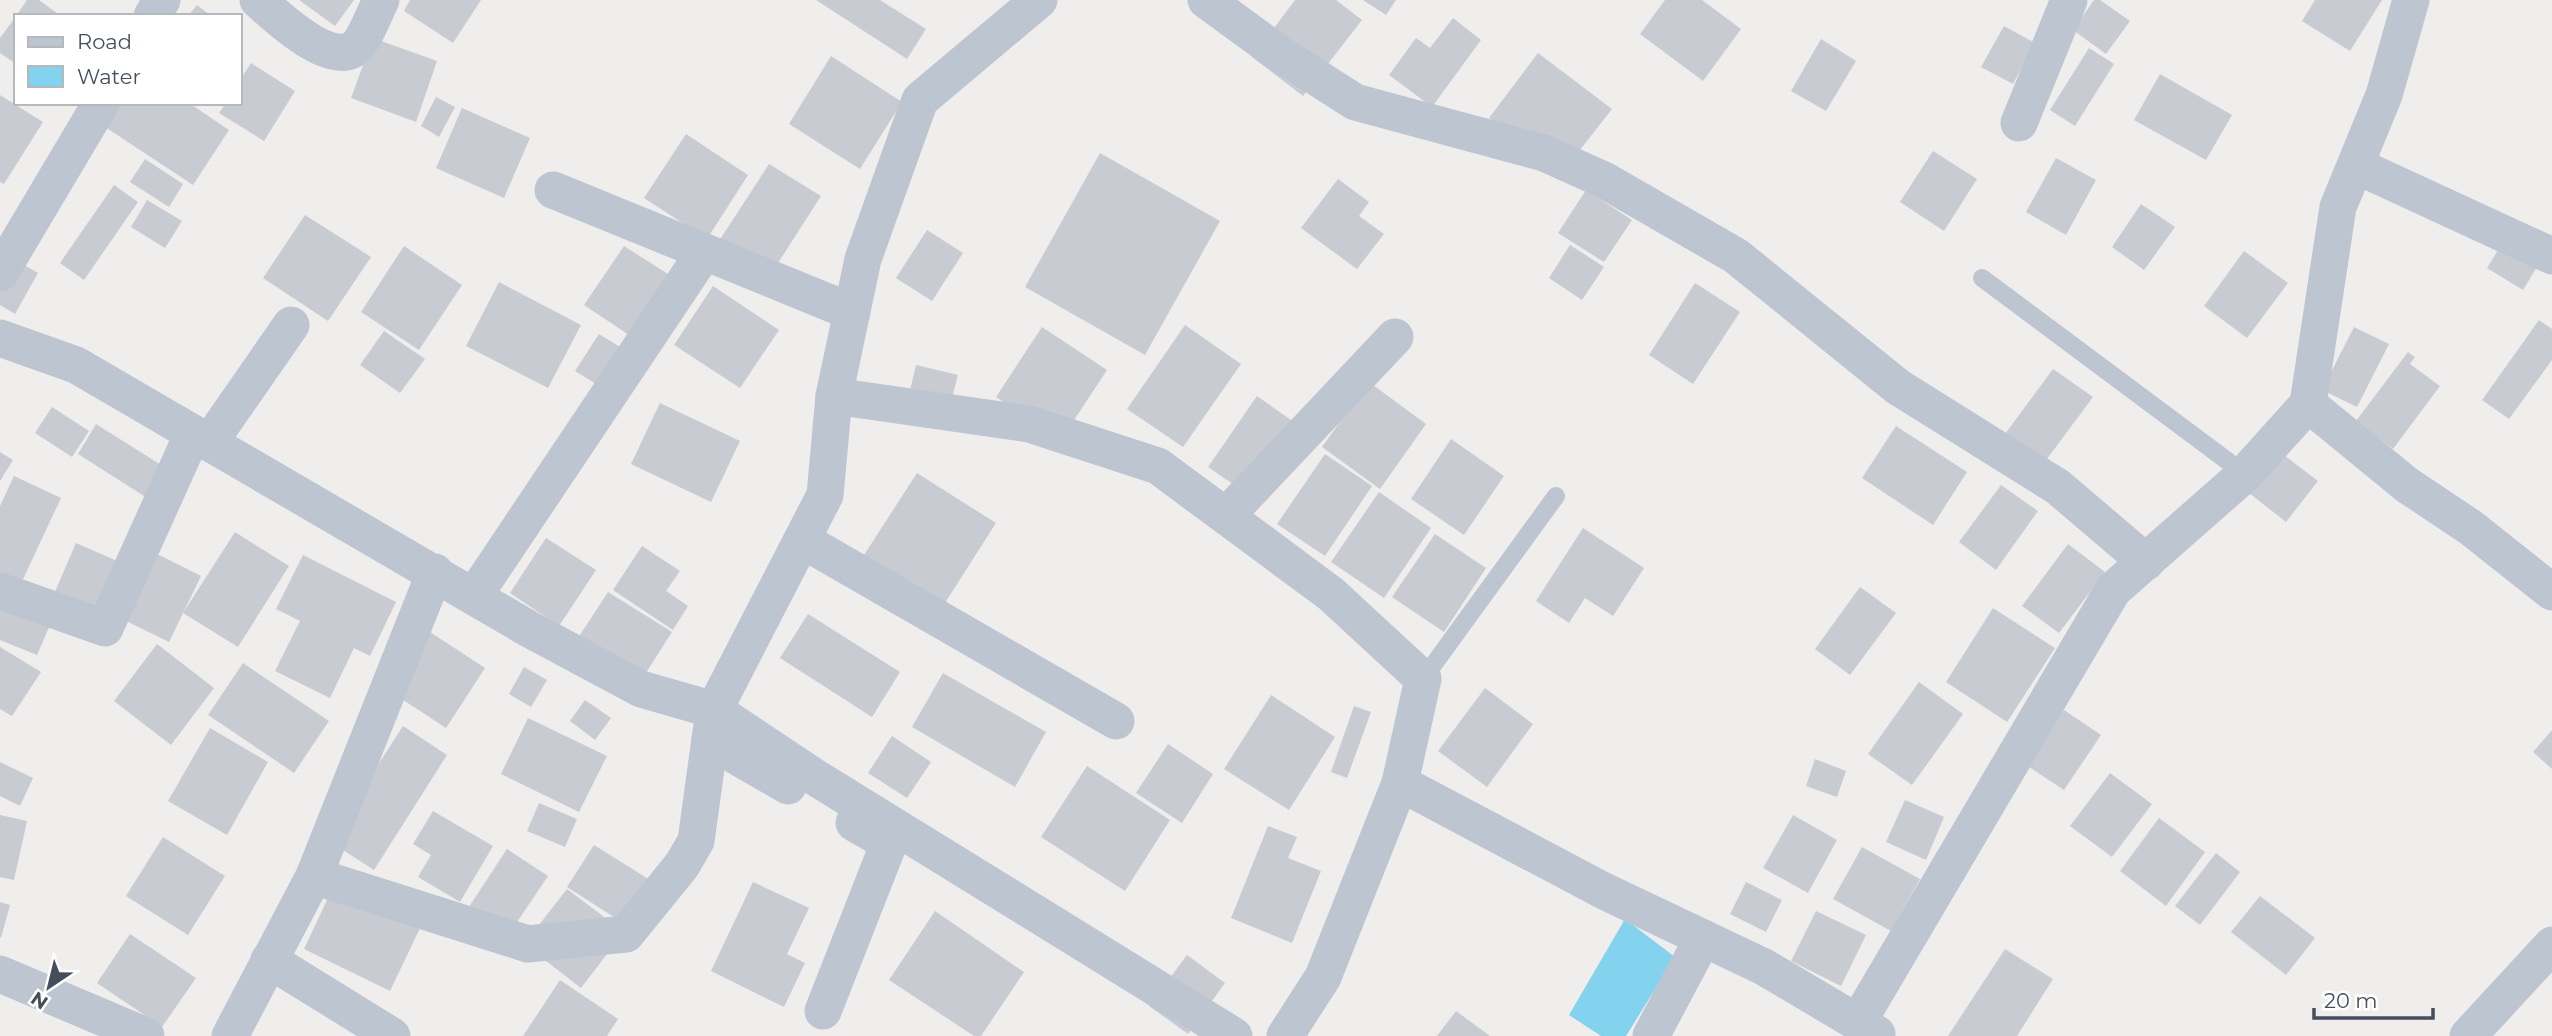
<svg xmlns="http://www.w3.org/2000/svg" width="2552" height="1036" font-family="Montserrat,sans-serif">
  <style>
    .water { fill: #84d3ee }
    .building { fill: #c9cbd3 }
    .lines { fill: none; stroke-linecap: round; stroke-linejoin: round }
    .lane { stroke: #bdc6d0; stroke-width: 18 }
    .street { stroke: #bdc6d0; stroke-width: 37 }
  </style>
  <rect width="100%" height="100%" fill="#f0eded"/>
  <path class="water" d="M1625 919 1675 957 1626 1036H1601L1569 1015Z"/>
  <g class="building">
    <path d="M27 0H39L61 16H16Z"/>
    <path d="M299 0H354L335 26Z"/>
    <path d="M410 0H481L453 43 404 11Z"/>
    <path d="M816 0H880L926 29 907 59Z"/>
    <path d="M1295 0H1336L1362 20 1303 96 1252 57Z"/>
    <path d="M1363 0H1396L1386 15Z"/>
    <path d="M1665 0H1702L1741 29 1703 81 1640 34Z"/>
    <path d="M2094 0H2100L2130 21 2106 54 2073 30Z"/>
    <path d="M2315 0H2382L2350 51 2302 21Z"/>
    <path d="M197 5 211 16H188Z"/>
    <path d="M16 16V64L0 53V38Z"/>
    <path d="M1453 18 1481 40 1432 107 1389 75 1416 38 1430 48Z"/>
    <path d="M2004 26 2035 43 2013 84 1981 67Z"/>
    <path d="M373 38 437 61 416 122 351 98Z"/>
    <path d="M1821 39 1856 61 1826 111 1791 91Z"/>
    <path d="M2089 48 2114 64 2075 126 2050 110Z"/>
    <path d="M1538 53 1612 109 1562 173 1489 118Z"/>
    <path d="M831 56 902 102 860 169 789 124Z"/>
    <path d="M251 63 295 91 264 141 219 113 226 103H240V80Z"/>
    <path d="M2160 74 2232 115 2206 160 2134 120Z"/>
    <path d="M0 95 43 122 4 184 0 182Z"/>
    <path d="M436 97 455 107 439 137 421 126Z"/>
    <path d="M112 103H189L229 130 193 185 99 123Z"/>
    <path d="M462 108 530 138 504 198 436 168Z"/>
    <path d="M686 134 748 175 707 239 644 198Z"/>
    <path d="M1933 151 1977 179 1944 231 1900 202Z"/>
    <path d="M1100 153 1220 221 1145 355 1025 287Z"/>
    <path d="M2056 158 2096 180 2066 235 2026 212Z"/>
    <path d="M145 159 183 184 169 207 130 182Z"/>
    <path d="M769 164 821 196 771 274 719 241Z"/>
    <path d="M1338 179 1369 202 1359 216 1384 234 1357 269 1301 228Z"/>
    <path d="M114 185 138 202 84 280 60 263Z"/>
    <path d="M1586 190 1632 220 1604 262 1558 233Z"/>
    <path d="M147 200 182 221 165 248 131 227Z"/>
    <path d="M2141 204 2175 227 2144 270 2112 247Z"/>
    <path d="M305 215 371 257 328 321 263 278Z"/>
    <path d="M927 230 963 253 932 301 896 278Z"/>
    <path d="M2507 235 2543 257 2523 290 2487 268Z"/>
    <path d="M1570 245 1604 267 1582 300 1549 278Z"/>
    <path d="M404 246 462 285 419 350 361 312Z"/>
    <path d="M624 246 668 274 629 335 584 305Z"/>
    <path d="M0 251 38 273 15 314 0 305Z"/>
    <path d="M2244 251 2288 283 2247 338 2204 306Z"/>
    <path d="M499 282 581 325 548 388 466 346Z"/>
    <path d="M1695 283 1740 312 1693 384 1649 355Z"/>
    <path d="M713 286 779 330 740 388 674 345Z"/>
    <path d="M2539 320 2552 329V360L2509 419 2482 400Z"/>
    <path d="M1185 325 1241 364 1183 447 1127 409Z"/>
    <path d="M1042 327 1107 370 1061 440 996 397Z"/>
    <path d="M2354 327 2389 344 2357 407 2322 390Z"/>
    <path d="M384 331 425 359 400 393 360 365Z"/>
    <path d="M599 334 625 350 601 387 575 371Z"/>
    <path d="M2408 352 2415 357 2410 364 2440 386 2393 449 2356 421Z"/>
    <path d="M916 365 958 375 948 413 907 403Z"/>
    <path d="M2053 369 2093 397 2044 463 2005 434Z"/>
    <path d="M1369 382 1426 424 1380 489 1322 447Z"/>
    <path d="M1257 396 1311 434 1262 504 1208 467Z"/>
    <path d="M660 403 740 441 711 502 631 464Z"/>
    <path d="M52 407 89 431 72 457 35 433Z"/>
    <path d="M96 424 177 475 158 505 78 454Z"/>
    <path d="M1896 426 1967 472 1933 525 1862 478Z"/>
    <path d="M1451 439 1504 476 1464 535 1411 499Z"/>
    <path d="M0 452 13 460 0 481Z"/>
    <path d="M2281 453 2318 481 2286 522 2249 493Z"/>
    <path d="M1325 454 1372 486 1325 556 1277 524Z"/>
    <path d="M917 473 996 523 943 606 864 555Z"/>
    <path d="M14 476 61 498 17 592 0 584V506Z"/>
    <path d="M2001 485 2038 511 1996 570 1959 542Z"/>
    <path d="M1379 492 1431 528 1384 598 1331 562Z"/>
    <path d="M1583 528 1644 568 1613 616 1585 598 1569 623 1536 601Z"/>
    <path d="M235 532 289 566 238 647 183 613Z"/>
    <path d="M1435 534 1486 568 1444 632 1392 597Z"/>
    <path d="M546 538 596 570 559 626 510 593Z"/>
    <path d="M76 543 124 564 96 629 48 608Z"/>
    <path d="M2068 544 2105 572 2059 633 2022 606Z"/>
    <path d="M642 546 680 571 666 591 688 606 673 630 613 590Z"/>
    <path d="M151 551 201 576 169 642 118 617Z"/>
    <path d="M303 555 396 602 370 656 354 648 330 698 275 671 300 621 276 609Z"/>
    <path d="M1860 587 1896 613 1850 675 1815 649Z"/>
    <path d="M608 592 672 632 642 679 578 638Z"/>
    <path d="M0 594 54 616 37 655 0 640Z"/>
    <path d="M1993 608 2055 648 2007 722 1946 682Z"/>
    <path d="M808 614 900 672 872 717 780 658Z"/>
    <path d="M427 630 485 668 446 728 388 690Z"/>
    <path d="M157 644 214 688 171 745 114 701Z"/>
    <path d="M0 647 41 672 12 716 0 709Z"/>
    <path d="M243 663 329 721 294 773 208 715Z"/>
    <path d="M524 667 547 680 531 707 509 694Z"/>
    <path d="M943 673 1046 732 1015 787 912 727Z"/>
    <path d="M1919 682 1963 714 1912 785 1868 754Z"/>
    <path d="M1485 688 1533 724 1487 787 1438 751Z"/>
    <path d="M1271 695 1335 737 1289 810 1224 769Z"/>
    <path d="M585 700 611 718 595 740 570 721Z"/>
    <path d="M1354 706 1371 712 1347 778 1331 772Z"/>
    <path d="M2064 710 2101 735 2064 790 2026 765Z"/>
    <path d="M528 718 607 756 579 812 501 774Z"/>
    <path d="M403 726 447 755 374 870 329 841Z"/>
    <path d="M210 728 268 762 227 835 168 801Z"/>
    <path d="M2552 730V769L2533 752Z"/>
    <path d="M892 736 931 762 907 798 868 773Z"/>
    <path d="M1168 744 1213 774 1182 823 1136 793Z"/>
    <path d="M1815 759 1846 771 1837 797 1806 786Z"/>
    <path d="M0 762 33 778 20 806 0 796Z"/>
    <path d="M1087 766 1170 820 1125 891 1041 837Z"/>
    <path d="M2110 773 2152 804 2112 857 2070 826Z"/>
    <path d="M1905 800 1944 817 1926 860 1886 842Z"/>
    <path d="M539 803 577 819 565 847 527 831Z"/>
    <path d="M433 811 493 846 460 902 418 877 431 855 413 844Z"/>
    <path d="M0 815 27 821 14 880 0 877Z"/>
    <path d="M1793 815 1837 840 1808 893 1763 868Z"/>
    <path d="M2159 818 2205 852 2166 906 2120 871Z"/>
    <path d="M1268 826 1297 837 1288 858 1321 871 1292 943 1231 918Z"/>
    <path d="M163 837 225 876 188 935 126 896Z"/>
    <path d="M594 845 658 885 631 928 567 887Z"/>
    <path d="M1862 847 1920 879 1891 931 1833 899Z"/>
    <path d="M507 849 548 876 501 946 461 919Z"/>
    <path d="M2216 853 2240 872 2200 925 2175 906Z"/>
    <path d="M336 881 422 924 390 991 304 949Z"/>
    <path d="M753 882 809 908 787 954 805 963 784 1007 711 971Z"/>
    <path d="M1746 882 1782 900 1766 932 1730 914Z"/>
    <path d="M567 889 624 932 581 988 524 944Z"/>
    <path d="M2260 896 2315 938 2286 975 2231 932Z"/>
    <path d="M0 902 10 905 1 938 0 937Z"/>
    <path d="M935 911 1024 972 981 1036H974L889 980Z"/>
    <path d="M1816 911 1866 935 1841 986 1791 961Z"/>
    <path d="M130 934 196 978 162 1027 97 983Z"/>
    <path d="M2005 949 2053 979 2017 1036H1948Z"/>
    <path d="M1187 955 1225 983 1188 1034 1149 1006Z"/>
    <path d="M560 980 618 1019 607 1036H523Z"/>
    <path d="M1456 1011 1490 1036H1437Z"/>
  </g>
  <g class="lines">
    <g class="lane">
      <path d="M1982 278 2245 474"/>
      <path d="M1423 679 1556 496"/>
    </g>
    <g class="street">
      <path d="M258 0C275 15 336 74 359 44 368 32 374 14 381 0"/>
      <path d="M1206 0 1280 54 1355 102 1544 153 1604 180 1736 256 1898 387 2058 487 2146 562"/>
      <path d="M2411 0 2384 95 2338 207 2308 404 2407 485 2470 527 2552 592"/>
      <path d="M152 16 162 0"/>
      <path d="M2019 123 2069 0"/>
      <path d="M2357 166 2552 256"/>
      <path d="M553 190 852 312"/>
      <path d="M0 273 101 103"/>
      <path d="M0 338 76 365 529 629 641 689 714 710 825 495 834 396 863 259 920 100 1039 0"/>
      <path d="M834 396 1029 424 1158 466 1331 594 1423 679 1400 783 1604 891 1703 938 1651 1036"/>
      <path d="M209 443 291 325"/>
      <path d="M1226 516 1395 337"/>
      <path d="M802 540 1116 721"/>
      <path d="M0 591 105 628 193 433"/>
      <path d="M474 596 695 266"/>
      <path d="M710 741 788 786"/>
      <path d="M314 876 528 944 626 934 682 865 696 841 714 710 813 776 1234 1036"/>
      <path d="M1703 938 1764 967 1877 1034"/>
      <path d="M269 960 392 1036"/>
      <path d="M0 974 146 1036"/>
      <path d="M823 1011 889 843 854 823"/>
      <path d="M1858 1022 2113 590 2245 474 2308 404"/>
      <path d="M230 1036 314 876 435 572"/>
      <path d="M1285 1036 1323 977 1400 783"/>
      <path d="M2468 1036 2552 945"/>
    </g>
  </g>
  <rect x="14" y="14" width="228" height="91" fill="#ffffff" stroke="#b5b9bd" stroke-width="2"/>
  <rect x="28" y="37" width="35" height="10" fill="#bdc6d0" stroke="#b5b9bd" stroke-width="2"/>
  <text x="77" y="49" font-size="21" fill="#454f5b">Road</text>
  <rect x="28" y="66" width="35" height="21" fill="#84d3ee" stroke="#b5b9bd" stroke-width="2"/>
  <text x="77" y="84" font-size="21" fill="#454f5b">Water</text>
  <g transform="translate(49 987) rotate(215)" stroke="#ffffff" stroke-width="5" paint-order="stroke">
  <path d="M0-5L12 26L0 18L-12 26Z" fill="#454f5b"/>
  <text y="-10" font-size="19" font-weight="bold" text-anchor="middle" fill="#454f5b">N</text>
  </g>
  <path d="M2314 1008v10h119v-10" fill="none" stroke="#454f5b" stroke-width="3.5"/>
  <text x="2324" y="1008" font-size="21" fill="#454f5b" stroke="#ffffff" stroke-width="5" paint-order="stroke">20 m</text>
</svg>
